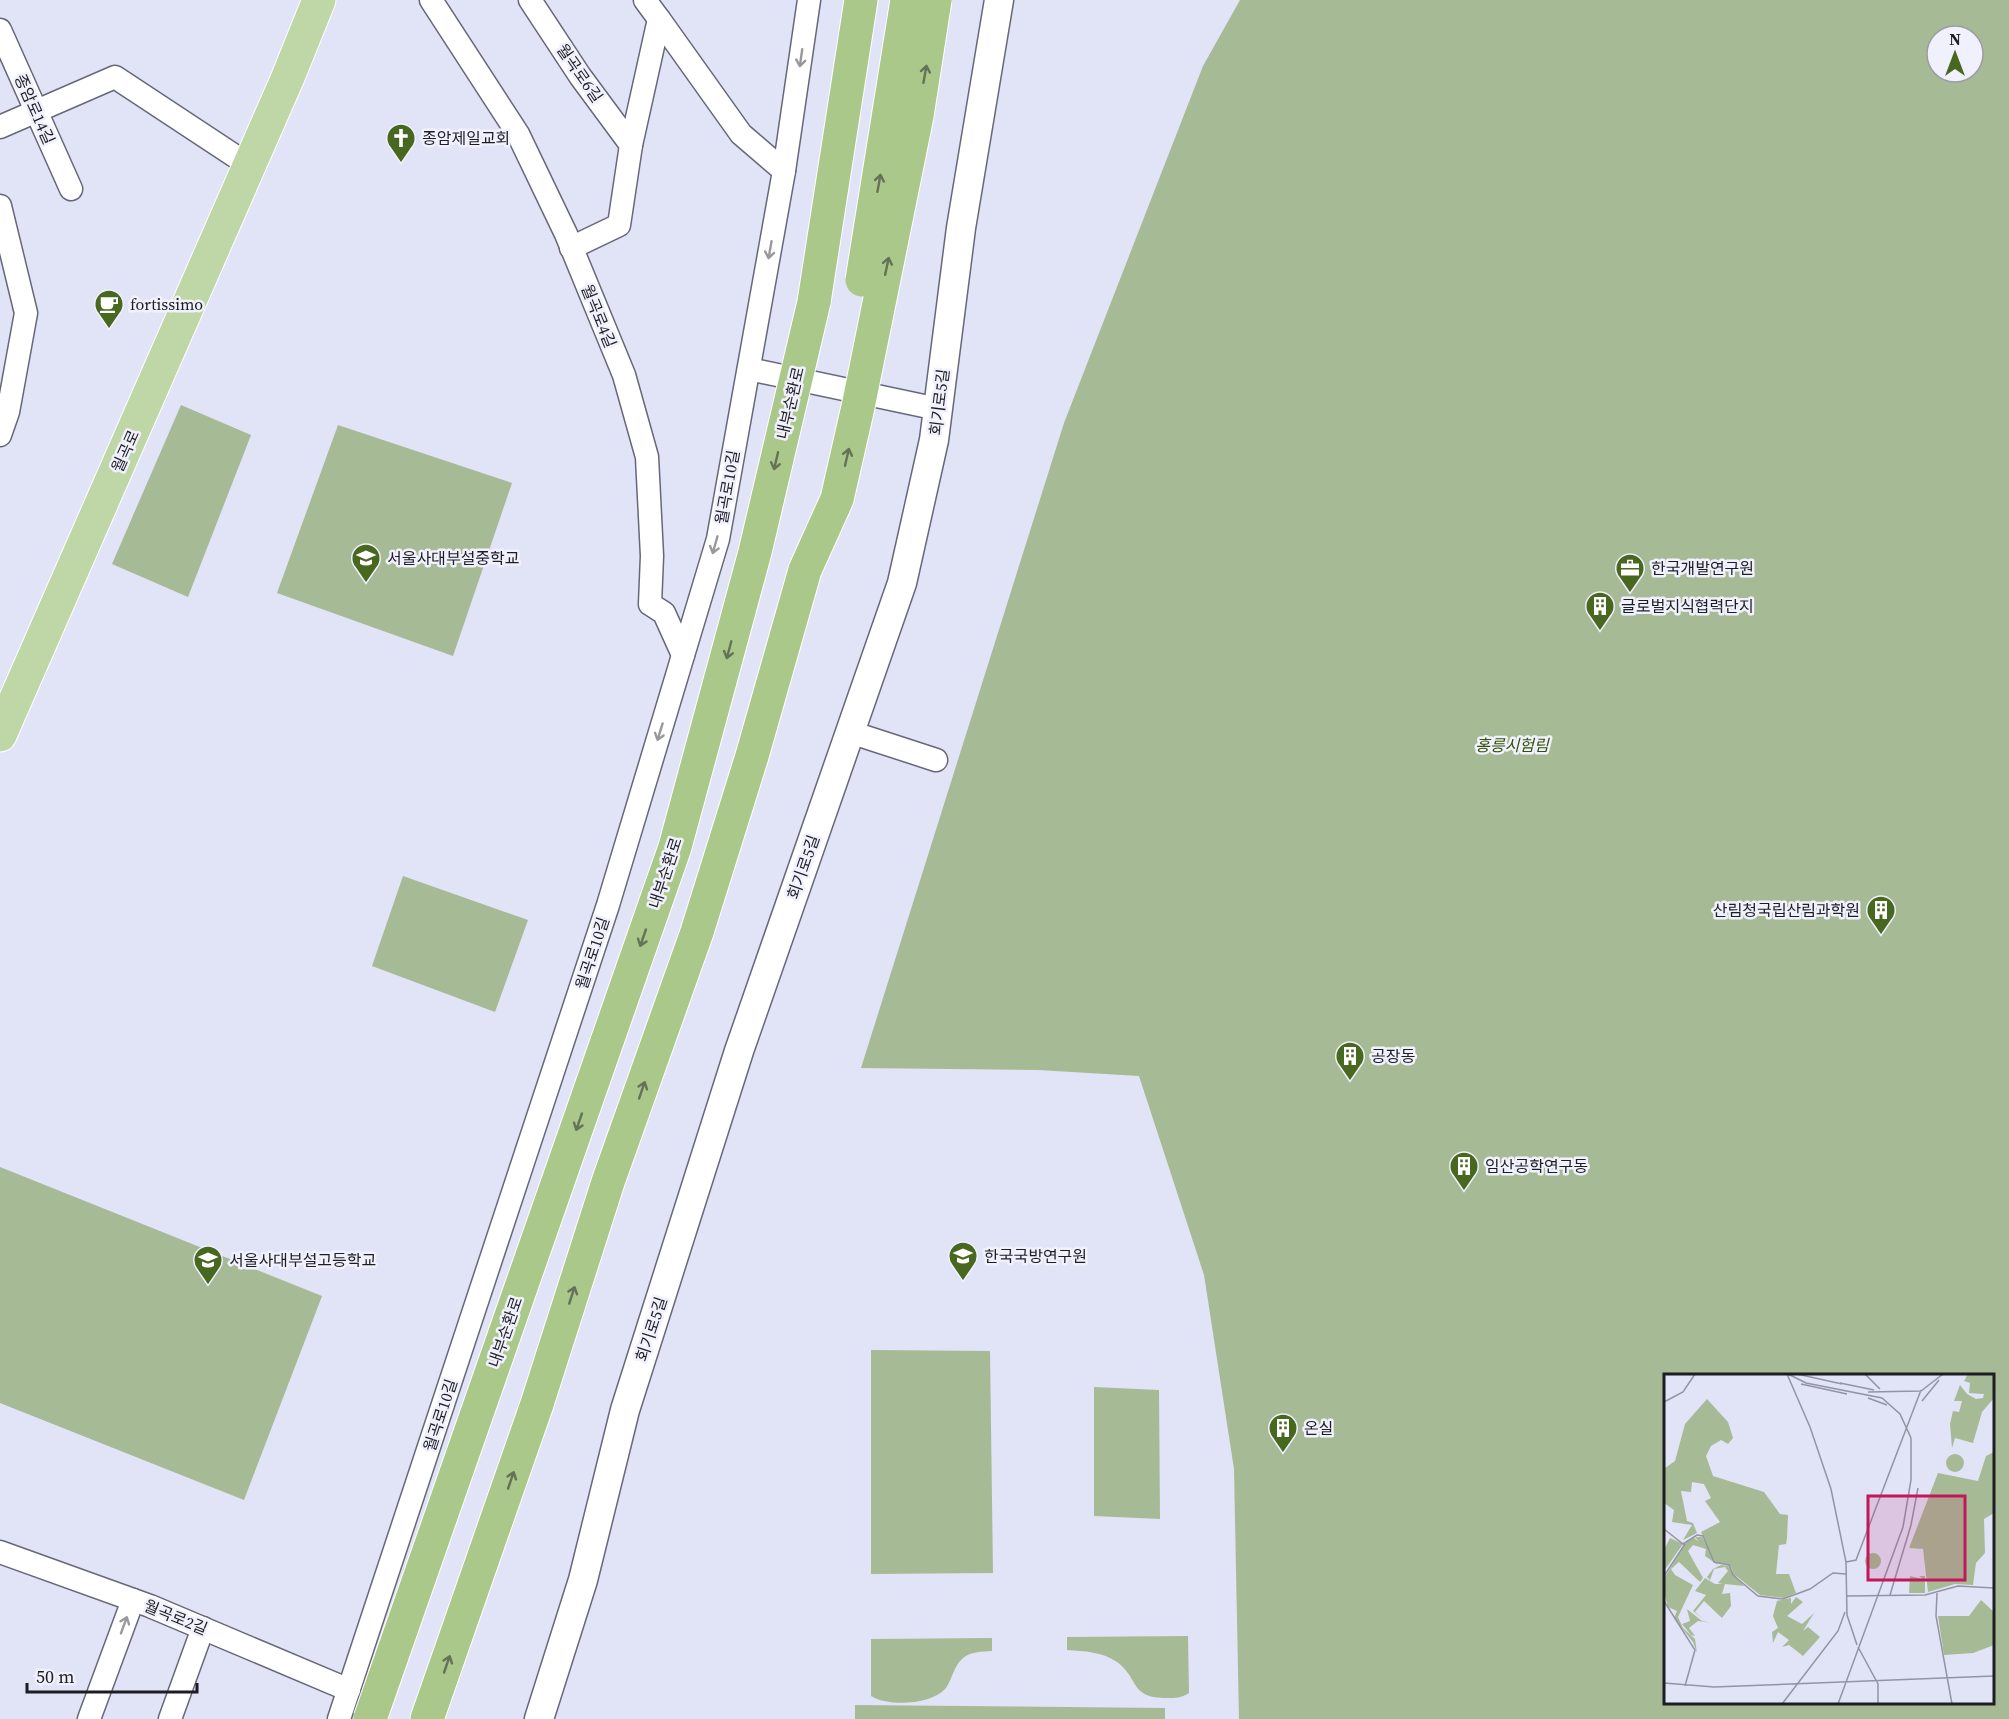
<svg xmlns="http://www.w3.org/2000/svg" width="2009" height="1719" font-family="'Source Serif 4','Noto Sans KR',serif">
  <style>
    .green { fill: #a7ba96; fill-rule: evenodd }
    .pier { fill: #e1e3f7 }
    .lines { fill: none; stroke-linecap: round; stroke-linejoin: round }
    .minor-casing { stroke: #666879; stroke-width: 25 }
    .tertiary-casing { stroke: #666879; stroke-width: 31 }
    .primary-casing { stroke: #fff; stroke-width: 35 }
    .trunk-casing { stroke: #fff; stroke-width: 35 }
    .minor { stroke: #fff; stroke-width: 22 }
    .tertiary { stroke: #fff; stroke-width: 28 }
    .primary { stroke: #bfd6a7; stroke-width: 33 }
    .trunk { stroke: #aac88a; stroke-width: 33 }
    .trunk-bridge-casing { stroke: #fff; stroke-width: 35; stroke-linecap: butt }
    .trunk-bridge { stroke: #aac88a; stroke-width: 33 }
    .oneway { stroke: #99999c }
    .oneway2 { stroke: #647257 }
    .labels { text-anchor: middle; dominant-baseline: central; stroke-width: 5; stroke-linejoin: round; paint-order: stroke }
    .street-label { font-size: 16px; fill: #1d1d24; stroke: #f0f1fd }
    .poi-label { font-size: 16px; fill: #1d1d24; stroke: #f0f1fd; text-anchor: start }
    .park-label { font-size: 16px; font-style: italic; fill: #335105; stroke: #f0f1fd }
    .inset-road { fill: none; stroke: #9394a3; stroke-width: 1.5 }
    .view { fill: #c2185b; fill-opacity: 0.15; stroke: #c2185b; stroke-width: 3 }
    .inset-edge { fill: none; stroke: #1d1d24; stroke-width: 3 }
  </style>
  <rect width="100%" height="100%" fill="#e1e3f7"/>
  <g class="green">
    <path d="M1240 0H2009V1719H1239L1234 1469 1204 1275 1139 1076 1038 1070 861 1068 1064 423 1203 66ZM1937 36H1973V72H1937ZM1666 1376H1992V1702H1666Z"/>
    <path d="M181 405 251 435 188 597 112 564Z"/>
    <path d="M338 425 512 483 453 656 277 593Z"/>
    <path d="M403 876 528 920 495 1012 372 966Z"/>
    <path d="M0 1167 322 1296 244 1500 0 1403Z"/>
    <path d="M871 1350 990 1351 993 1573 871 1574Z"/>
    <path d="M1094 1387 1159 1390 1160 1519 1094 1516Z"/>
    <path d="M1188 1636 1189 1693C1181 1698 1176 1698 1167 1698 1129 1698 1140 1679 1117 1662 1103 1652 1084 1651 1067 1650V1637Z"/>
    <path d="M992 1638V1651C982 1652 970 1651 962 1659 954 1666 952 1679 946 1688 932 1705 888 1707 871 1696V1639Z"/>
    <path d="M855 1705 1165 1708V1719H855Z"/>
  </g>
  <path class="pier" d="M879 0H899L876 162 810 517 762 701 426 1719H395L660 917 740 697 789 512 816 380 850 157Z"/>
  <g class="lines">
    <g class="minor-casing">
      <g id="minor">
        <path d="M431 0 518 134 566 234 624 375 647 457 652 556 650 604 664 613 683 655"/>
        <path d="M530 0 580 76 631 145"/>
        <path d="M659 19 741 134 784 171"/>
        <path d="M0 30 71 189"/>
        <path d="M0 127 115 77 250 166"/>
        <path d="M0 206 26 313 8 412 0 435"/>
        <path d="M571 248 619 225 631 145 659 19 645 0"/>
        <path d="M749 369 938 409"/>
        <path d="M850 732 936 760"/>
        <path d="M0 1552 150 1606 349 1690"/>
        <path d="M89 1719 133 1600"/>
        <path d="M170 1719 203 1628"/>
        <path d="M339 1719 608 905 718 539 784 171 809 0"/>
      </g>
    </g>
    <g class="tertiary-casing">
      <path id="tertiary" d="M539 1719 583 1580 625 1410 739 1051 902 583 934 440 961 228 999 0"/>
    </g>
    <g class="primary-casing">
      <path id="primary" d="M0 735 288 77 319 0"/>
    </g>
    <g class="trunk-casing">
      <g id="trunk">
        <path d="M814 302 861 0"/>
        <path d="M427 1719 537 1404 608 1182 697 932 752 756 805 570"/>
      </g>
    </g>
    <use href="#minor" class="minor"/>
    <use href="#tertiary" class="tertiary"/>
    <use href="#primary" class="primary"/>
    <use href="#trunk" class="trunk"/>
    <g class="trunk-bridge-casing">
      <g id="trunk-bridge">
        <path d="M862 280 907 0"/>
        <path d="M805 570 837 499 858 407 917 116 935 0"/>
        <path d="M370 1719 675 847 755 552 814 302"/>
      </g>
    </g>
    <use href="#trunk-bridge" class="trunk-bridge"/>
  </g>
  <defs><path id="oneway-shaft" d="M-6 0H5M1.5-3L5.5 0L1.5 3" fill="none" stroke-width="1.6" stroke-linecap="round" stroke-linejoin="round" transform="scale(1.5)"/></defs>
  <g class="oneway">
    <use href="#oneway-shaft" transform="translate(801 58) rotate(98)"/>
    <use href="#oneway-shaft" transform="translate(770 250) rotate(100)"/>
    <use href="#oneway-shaft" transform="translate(715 545) rotate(106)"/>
    <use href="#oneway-shaft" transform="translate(660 732) rotate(107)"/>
    <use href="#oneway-shaft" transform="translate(124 1625) rotate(-70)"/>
  </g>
  <g class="oneway2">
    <use href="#oneway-shaft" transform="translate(925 74) rotate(-80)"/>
    <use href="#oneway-shaft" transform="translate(879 183) rotate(-80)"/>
    <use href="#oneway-shaft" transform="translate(887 266) rotate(-78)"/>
    <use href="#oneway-shaft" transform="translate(847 457) rotate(-77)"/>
    <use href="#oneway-shaft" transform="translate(776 461) rotate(103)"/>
    <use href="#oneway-shaft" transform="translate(729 650) rotate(105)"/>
    <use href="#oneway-shaft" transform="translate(643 938) rotate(109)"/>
    <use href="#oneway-shaft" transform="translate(642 1090) rotate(-71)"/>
    <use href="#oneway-shaft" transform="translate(579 1122) rotate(109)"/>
    <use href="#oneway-shaft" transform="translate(572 1295) rotate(-72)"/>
    <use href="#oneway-shaft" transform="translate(511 1480) rotate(-71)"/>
    <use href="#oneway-shaft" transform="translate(447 1664) rotate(-71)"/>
  </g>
  <defs>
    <g id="church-pin" transform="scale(1.5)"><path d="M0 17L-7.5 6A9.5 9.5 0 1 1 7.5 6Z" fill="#47681e" stroke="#f0f1fd"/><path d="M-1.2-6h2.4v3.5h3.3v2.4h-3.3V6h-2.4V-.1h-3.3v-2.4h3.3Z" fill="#fff"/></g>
    <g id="cafe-pin" transform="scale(1.5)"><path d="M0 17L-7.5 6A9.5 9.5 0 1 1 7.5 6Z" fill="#47681e" stroke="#f0f1fd"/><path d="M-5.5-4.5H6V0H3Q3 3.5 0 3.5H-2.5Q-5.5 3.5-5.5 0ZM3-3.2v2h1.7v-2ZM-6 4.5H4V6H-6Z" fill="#fff"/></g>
    <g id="school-pin" transform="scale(1.5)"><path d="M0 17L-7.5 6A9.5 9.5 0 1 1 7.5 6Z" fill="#47681e" stroke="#f0f1fd"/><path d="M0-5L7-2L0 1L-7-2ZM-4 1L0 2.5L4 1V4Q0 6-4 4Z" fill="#fff"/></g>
    <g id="office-pin" transform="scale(1.5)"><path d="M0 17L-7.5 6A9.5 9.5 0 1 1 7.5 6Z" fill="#47681e" stroke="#f0f1fd"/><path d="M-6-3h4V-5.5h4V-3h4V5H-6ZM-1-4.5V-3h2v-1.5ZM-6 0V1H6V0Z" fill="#fff"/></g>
    <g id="building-pin" transform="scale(1.5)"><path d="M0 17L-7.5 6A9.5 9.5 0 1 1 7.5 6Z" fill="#47681e" stroke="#f0f1fd"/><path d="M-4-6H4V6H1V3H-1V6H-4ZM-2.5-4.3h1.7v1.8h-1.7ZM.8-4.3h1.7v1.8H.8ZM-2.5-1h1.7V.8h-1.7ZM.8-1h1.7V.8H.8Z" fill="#fff"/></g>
    <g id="university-pin" transform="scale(1.5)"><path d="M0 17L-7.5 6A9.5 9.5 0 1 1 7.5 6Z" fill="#47681e" stroke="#f0f1fd"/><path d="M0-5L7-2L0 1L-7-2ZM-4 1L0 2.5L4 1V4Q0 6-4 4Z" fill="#fff"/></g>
  </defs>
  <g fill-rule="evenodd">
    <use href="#church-pin" x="401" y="138"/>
    <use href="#cafe-pin" x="109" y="304"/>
    <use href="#school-pin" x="366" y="558"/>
    <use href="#office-pin" x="1630" y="568"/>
    <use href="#building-pin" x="1600" y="606"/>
    <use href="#building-pin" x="1881" y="910"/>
    <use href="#building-pin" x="1350" y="1056"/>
    <use href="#building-pin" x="1464" y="1166"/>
    <use href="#university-pin" x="963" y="1256"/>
    <use href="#school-pin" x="208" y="1260"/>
    <use href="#building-pin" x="1283" y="1428"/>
  </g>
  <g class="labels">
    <g class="street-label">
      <text transform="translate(580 73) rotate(55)">월곡로6길</text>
      <text transform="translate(35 109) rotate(66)">종암로14길</text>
      <text transform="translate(599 316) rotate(68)">월곡로4길</text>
      <text transform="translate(939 402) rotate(-83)">회기로5길</text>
      <text transform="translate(790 403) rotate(-77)">내부순환로</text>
      <text transform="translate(125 451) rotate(-66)">월곡로</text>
      <text transform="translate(727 487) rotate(-80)">월곡로10길</text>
      <text transform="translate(803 867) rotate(-71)">회기로5길</text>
      <text transform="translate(665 873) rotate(-72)">내부순환로</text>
      <text transform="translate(592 953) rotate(-72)">월곡로10길</text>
      <text transform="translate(651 1329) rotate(-72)">회기로5길</text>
      <text transform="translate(505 1332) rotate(-71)">내부순환로</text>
      <text transform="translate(440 1415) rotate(-72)">월곡로10길</text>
      <text transform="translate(176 1617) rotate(22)">월곡로2길</text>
    </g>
    <g class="poi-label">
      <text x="422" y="138">종암제일교회</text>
      <text x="130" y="304">fortissimo</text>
      <text x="387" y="558">서울사대부설중학교</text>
      <text x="1651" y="568">한국개발연구원</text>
      <text x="1621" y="606">글로벌지식협력단지</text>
      <text x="1860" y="910" text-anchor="end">산림청국립산림과학원</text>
      <text x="1371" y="1056">공장동</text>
      <text x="1485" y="1166">임산공학연구동</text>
      <text x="984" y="1256">한국국방연구원</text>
      <text x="229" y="1260">서울사대부설고등학교</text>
      <text x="1304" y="1428">온실</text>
    </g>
    <g class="park-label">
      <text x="1512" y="745">홍릉시험림</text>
    </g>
  </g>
  <g transform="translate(1664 1374)">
    <rect width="330" height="330" fill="#e1e3f7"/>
    <path d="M304 0H330V24L318 38 309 69 291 64 288 74 286 50 289 37 295 38 298 27H290L296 11 303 20 312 25 319 24 320 20 305 19 306 9 300 7ZM43 25 64 48 69 64 64 70 57 66 47 72 42 82 49 102 100 118 116 140 124 141 123 164 122 170 115 171 112 200H125L132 219 120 224 96 221 70 200 66 192 51 188 37 158 56 148 41 127 47 124 40 110 28 108 27 118 17 117 23 147 29 149 33 159 19 166 28 151 8 148 10 136 0 129 1 94 11 87 21 50ZM330 78V139L320 145 321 179 312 189 309 211 291 210 264 218 259 175 245 174 274 99 314 107 322 82ZM282 89a9 9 0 1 1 18 0a9 9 0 1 1-18 0ZM31 163H38L54 191 41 182 42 175 29 171 24 177 39 204 36 208 15 188 7 195 11 201 29 211 14 243 19 254 31 265 33 279 29 268 10 244 13 237 4 233 1 222V203L23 167 30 164 35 168ZM6 164 19 170 0 197V176ZM201 187a8 8 0 1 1 16 0a8 8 0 1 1-16 0ZM57 191 64 192 80 212 61 210 58 220 66 219 67 232 58 244 40 227 31 238 40 246 29 237 42 221 31 217 41 204 51 210H59L54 209 64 197 61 193 50 195 46 206 43 203 49 195ZM246 202 259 205 255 202H261V219H245ZM132 223 139 228 123 242 138 250 150 239 139 257 144 253 156 263 139 282 125 271 118 273 125 266 114 258 109 269 108 258 114 254 109 242 113 227 127 224V230ZM317 226 330 238V271L309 279 280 281 274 242H305ZM23 235 38 247 48 249 50 256 48 249 34 247 25 254 31 262 27 261 18 250 26 247Z" fill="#a7ba96"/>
    <path d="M134 2 204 14 222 24 243 44 250 68V122L242 156 201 279 178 330H174L233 170 244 121 245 58 223 28 130 4Z" fill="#e1e3f7"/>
    <path class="inset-road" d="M123 0 146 53 167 115 182 188 183 241 193 271M124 0 142 9 218 24 236 40 247 64V106L239 153 174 330M133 0 178 10M201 0 216 15M176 9 210 16M137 10 183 20M204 18 257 17 279 0M204 24 223 31M258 27 275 6M0 28 19 18 31 0M0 155 19 170 33 161 39 162 50 188 65 191 69 201 94 222 119 225 146 215 169 199 182 200M182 188 192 186 257 16M0 202 21 170M273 219 272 242 288 330M226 221 247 151 254 114M183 222 261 221 294 212 330 214M0 227 31 276 21 312M194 273 214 310V330M0 309 50 313 330 302M118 330 174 257 181 238"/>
    <path class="view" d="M204 122H301V206H204Z"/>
    <rect width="330" height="330" class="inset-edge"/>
  </g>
  <g transform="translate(1955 54)"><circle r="28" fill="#f0f1fd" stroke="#9c9ca6" stroke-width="1.5"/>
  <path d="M0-4.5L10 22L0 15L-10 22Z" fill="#47681e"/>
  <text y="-9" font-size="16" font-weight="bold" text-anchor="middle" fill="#1d1d24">N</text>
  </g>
  <path d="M27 1683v9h170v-9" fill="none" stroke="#1d1d24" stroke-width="3"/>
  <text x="36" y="1683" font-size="18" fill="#1d1d24" stroke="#f0f1fd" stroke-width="4.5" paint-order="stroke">50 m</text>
</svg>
